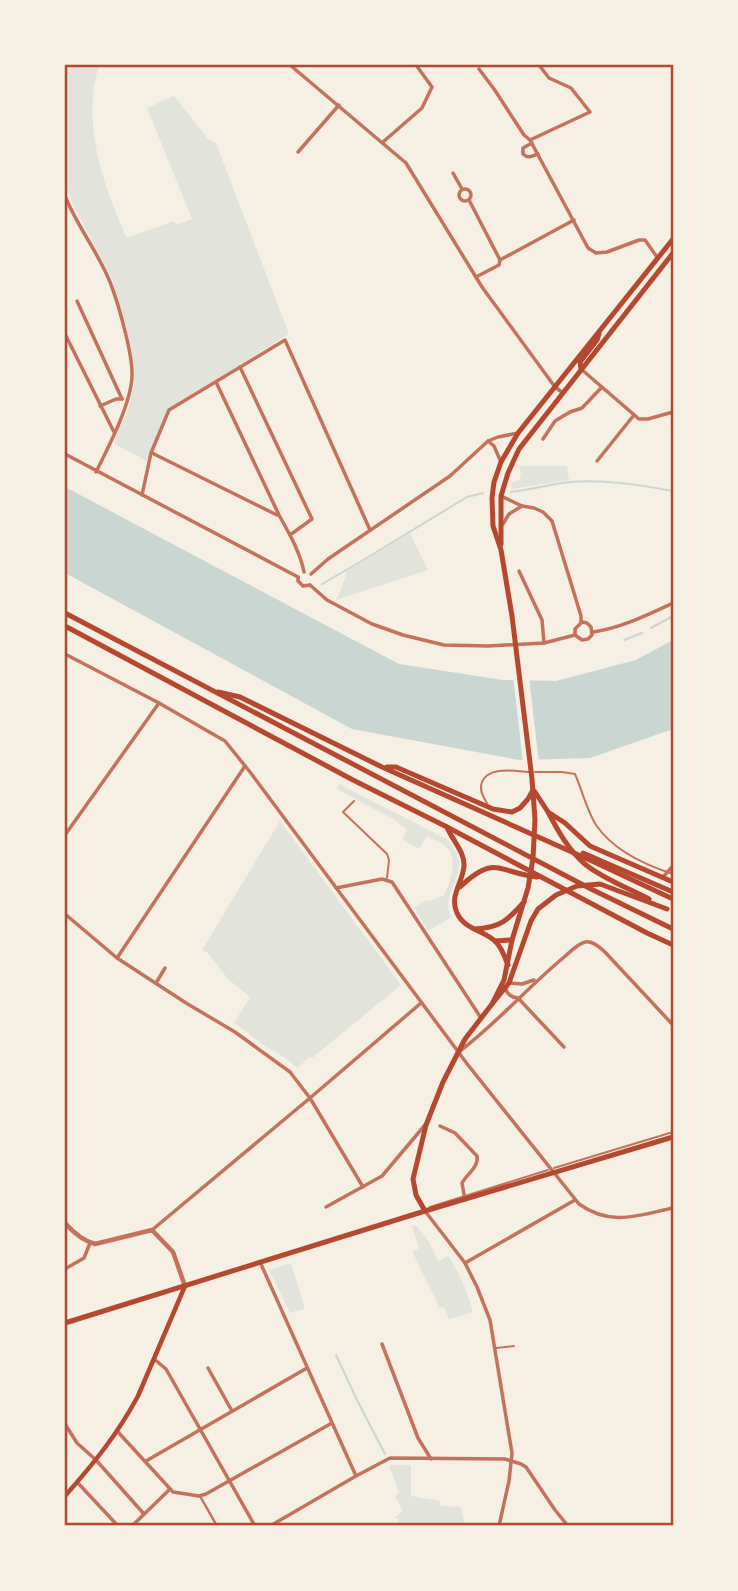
<svg xmlns="http://www.w3.org/2000/svg" width="738" height="1591" font-family="Signika,sans-serif">
  <style>
    .green { fill: #e2e4dc }
    .water { fill: #c9d6d2 }
    .pier { fill: #f6efe4 }
    .lines { fill: none; stroke-linecap: round; stroke-linejoin: round }
    .stream { stroke: #c9d6d2; stroke-width: 2 }
    .service { stroke: #c5725c; stroke-width: 2 }
    .pedestrian { stroke: #c5725c; stroke-width: 2.5 }
    .minor { stroke: #c5725c; stroke-width: 3.5 }
    .tertiary { stroke: #c5725c; stroke-width: 4.5 }
    .secondary { stroke: #b5482f; stroke-width: 4.5 }
    .primary { stroke: #b5482f; stroke-width: 5 }
    .trunk { stroke: #b5482f; stroke-width: 5 }
    .neatline { fill: none; stroke: #b5482f; stroke-width: 2.5 }
  </style>
  <rect width="100%" height="100%" fill="#f6efe4"/>
  <g class="green">
    <path d="M65 65H99C81 123 103 185 127 238L174 221 176 225 192 219 147 108 174 96 208 139 216 143 289 334 170 408 147 461 116 445 114 442 118 430 127 414 134 386 135 370 127 330 112 278 73 205 65 182Z"/>
    <path d="M519 466H567L569 480 511 489V483L519 480 521 473Z"/>
    <path d="M410 533 428 570 336 600 340 592 347 571Z"/>
    <path d="M339 784 448 840C452 846 457 852 459 861 461 881 440 897 452 917L428 931 414 907 427 900 430 901 444 895C450 882 458 862 448 849 443 843 434 840 427 836L419 849 402 839 407 830 393 819 337 789Z"/>
    <path d="M280 821 401 985 312 1058 310 1057 297 1068C288 1059 279 1054 268 1048 256 1041 246 1030 234 1023L250 997 228 979 208 953 202 950Z"/>
    <path d="M416 1225 429 1242 438 1261 448 1256C460 1273 467 1292 473 1312L449 1319 444 1307 439 1308C432 1288 420 1271 413 1252L419 1248 412 1226Z"/>
    <path d="M291 1263 305 1309 290 1313 269 1270Z"/>
    <path d="M390 1465H411V1496L440 1501V1506L461 1507 465 1526H400L401 1525 397 1518H394L403 1511 395 1496 399 1493 389 1465Z"/>
  </g>
  <path class="water" d="M65 487 399 664 503 680 556 681 636 660 673 640V729L590 758 519 760 352 729 65 573Z"/>
  <path class="pier" d="M513 676 529 677 539 763H523Z"/>
  <g class="lines">
    <g class="stream">
      <path d="M511 492C531 490 550 484 570 482 604 479 640 485 673 491"/>
      <path d="M322 584 360 562 467 497 483 493"/>
      <path d="M651 628 673 616"/>
      <path d="M624 640 642 633"/>
      <path d="M336 1355 357 1400 385 1454"/>
    </g>
    <g class="service">
      <path d="M535 772H562L575 774C582 790 587 811 596 825 613 850 645 865 673 874"/>
      <path d="M354 801 343 812 387 854 389 860 387 878"/>
      <path d="M487 803C483 797 479 790 482 782 489 766 514 771 529 772"/>
      <path d="M554 1168 673 1132"/>
      <path d="M430 1207 548 1170"/>
      <path d="M496 1348 514 1346"/>
    </g>
    <path class="pedestrian" d="M200 1496 217 1526"/>
    <g class="minor">
      <path d="M290 65 406 163 482 287 555 387 563 393"/>
      <path d="M479 69 494 89 524 135 530 140 588 248 596 253 607 252 639 240H645L657 257"/>
      <path d="M530 140 590 112 571 88 549 78 539 65"/>
      <path d="M383 142 422 108 432 87 416 65"/>
      <path d="M532 143 523 148V154C528 159 533 156 538 154"/>
      <path d="M298 152 339 105"/>
      <path d="M453 173 462 189"/>
      <circle cx="465" cy="195" r="6"/>
      <path d="M65 196C77 226 98 252 110 282 118 302 133 355 132 376 131 404 109 446 96 472"/>
      <path d="M469 200 500 260 574 220"/>
      <path d="M476 277 499 265 500 260"/>
      <path d="M77 301 122 399"/>
      <path d="M65 334 114 432"/>
      <path d="M240 367 312 519 290 535"/>
      <path d="M581 369 639 419H648L673 412"/>
      <path d="M216 382 279 515C289 533 300 552 304 572"/>
      <path d="M100 406 116 399H122"/>
      <path d="M543 439 555 421 570 412 582 408 602 387"/>
      <path d="M488 441 494 446 501 462"/>
      <path d="M152 453 277 515"/>
      <path d="M65 454 298 577"/>
      <path d="M597 461 634 415"/>
      <path d="M142 495 151 453 169 410 285 340 370 530"/>
      <path d="M501 496 522 506 534 508 543 512 552 521 581 616V623"/>
      <path d="M503 524 509 514 522 506"/>
      <path d="M519 571 542 620 544 643"/>
      <path d="M311 574 328 559 450 476 488 441 498 437 518 433"/>
      <path d="M298 577V581L303 586 310 585"/>
      <path d="M310 585 327 600 372 624 403 635 444 645 488 646 544 643 575 635"/>
      <path d="M593 632C621 628 647 615 673 603"/>
      <path d="M575 635 582 640 588 639 592 635 591 627 587 623 582 622"/>
      <path d="M575 635V629L581 623"/>
      <path d="M65 654 159 703 225 741 250 772 468 1065 579 1204C611 1227 639 1215 673 1208"/>
      <path d="M65 835 159 703"/>
      <path d="M663 877 673 866"/>
      <path d="M336 888 382 879 392 882 481 1018"/>
      <path d="M65 914 117 958 186 1003 235 1032 290 1072 310 1098 363 1187"/>
      <path d="M117 958 245 766"/>
      <path d="M156 983 165 968"/>
      <path d="M509 983 522 984 534 980"/>
      <path d="M505 988C508 995 511 997 518 998L564 1047"/>
      <path d="M460 1051C497 1023 527 988 563 958 569 953 577 944 585 942 592 940 599 947 604 951L673 1025"/>
      <path d="M440 1126 455 1133 477 1156C479 1167 467 1174 462 1183L465 1200"/>
      <path d="M326 1207 382 1176 425 1125"/>
      <path d="M425 1211 465 1263 477 1287 490 1320 512 1453 509 1481 499 1526"/>
      <path d="M152 1230 310 1098 421 1003"/>
      <path d="M260 1262 356 1476"/>
      <path d="M465 1263 575 1200"/>
      <path d="M65 1269 84 1258 90 1243"/>
      <path d="M382 1344 418 1438 431 1459"/>
      <path d="M154 1359 166 1369 255 1526"/>
      <path d="M208 1368 232 1411"/>
      <path d="M65 1424 77 1443 96 1460 144 1514"/>
      <path d="M118 1432 173 1492 199 1496 206 1494 332 1423"/>
      <path d="M146 1461 307 1368"/>
      <path d="M77 1482 118 1526"/>
      <path d="M132 1526 170 1489"/>
      <path d="M270 1526 356 1476 390 1458 505 1459 521 1464 526 1467 555 1510 568 1526"/>
    </g>
    <path class="tertiary" d="M65 1223C73 1232 83 1241 95 1244L152 1230 173 1252 185 1286"/>
    <path class="secondary" d="M65 1496C94 1463 117 1435 138 1396L185 1286"/>
    <g class="primary">
      <path d="M581 369 580 362 597 340 599 334"/>
      <path d="M501 544V496L508 473 519 449 673 253"/>
      <path d="M535 792 548 812 565 823 590 846 673 882"/>
      <path d="M425 1211 416 1195 413 1179 426 1125 443 1082 465 1039 492 1004 504 980 512 940 528 888 533 858 535 819 532 779 512 616 501 550 493 526 492 498 494 482 501 462 518 433 673 239"/>
      <path d="M65 1323 425 1211 673 1137"/>
    </g>
    <g class="trunk">
      <path d="M65 613 591 889 673 929"/>
      <path d="M65 626 353 780 447 827 647 933 673 945"/>
      <path d="M218 692 240 697 382 767 592 861 673 899"/>
      <path d="M387 767H396L493 809 512 812 520 808 528 799 533 790"/>
      <path d="M548 812C558 831 569 851 586 865 604 879 628 888 649 899"/>
      <path d="M447 827C452 840 465 852 464 866 463 882 449 896 457 913 464 929 483 930 495 941 501 946 505 957 508 965"/>
      <path d="M583 853 673 892"/>
      <path d="M460 887C495 854 497 872 537 877"/>
      <path d="M475 929C500 928 508 920 524 902"/>
      <path d="M495 941 512 940"/>
      <path d="M492 1004 509 983 531 921 538 909 556 895 577 886 600 884 667 909"/>
    </g>
  </g>
  <rect width="738" height="1591" fill="none" stroke="#f6efe4" stroke-width="133"/>
  <rect x="66" y="66" width="606" height="1458" class="neatline"/>
</svg>
